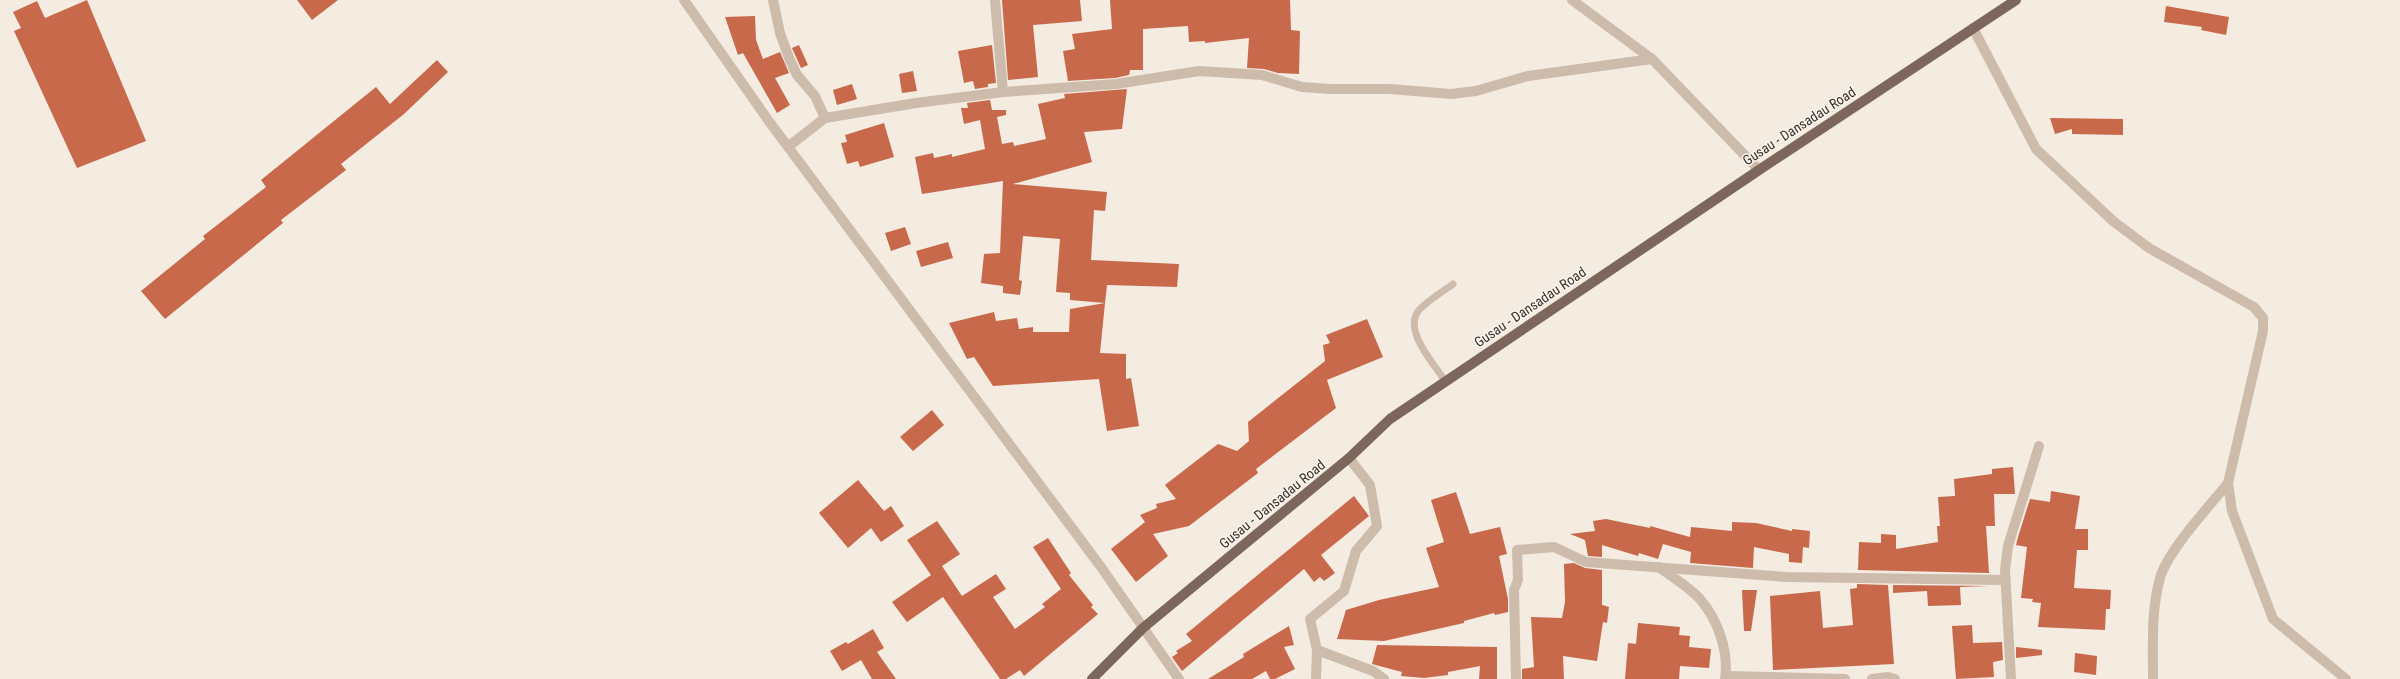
<svg xmlns="http://www.w3.org/2000/svg" width="2400" height="679" font-family="'Roboto Condensed',sans-serif">
  <style>
    .building { fill: #c8694b }
    .lines { fill: none; stroke-linecap: round; stroke-linejoin: round }
    .lane { stroke: #cdbbac; stroke-width: 7 }
    .street { stroke: #cdbbac; stroke-width: 10 }
    .primary { stroke: #7d675c; stroke-width: 10 }
    .labels { text-anchor: middle; dominant-baseline: central; stroke-width: 3; stroke-linejoin: round; paint-order: stroke }
    .street-label { font-size: 14px; fill: #3b302b; stroke: #fbf5ee }
  </style>
  <rect width="100%" height="100%" fill="#f4ebe1"/>
  <g class="building">
    <path d="M87 0 146 141 77 168 14 31 21 28 13 12 37 1 45 18Z"/>
    <path d="M297 0H338L312 20Z"/>
    <path d="M1002 0H1080L1082 21 1033 25 1038 77 1008 80Z"/>
    <path d="M1110 0H1290L1291 30 1300 31 1299 74 1278 73 1264 69 1247 68 1249 38 1205 43V41L1189 42 1188 26 1143 29V70H1130L1129 75 1115 78 1068 81 1063 51 1075 49 1072 34 1112 29Z"/>
    <path d="M2166 6 2229 17 2226 35 2201 30 2202 27 2164 22Z"/>
    <path d="M755 16 756 40 763 59 780 52 789 73 775 78 790 105 777 113 743 53 738 55 725 17Z"/>
    <path d="M799 45 808 65 801 68 792 48Z"/>
    <path d="M992 45 996 83 988 84V87L975 89 973 81 964 83 958 51Z"/>
    <path d="M437 60 448 72 404 114 341 164 346 170 281 220 283 223 165 319 141 291 205 239 203 236 266 187 261 180 376 87 390 104Z"/>
    <path d="M913 71 917 91 902 93 899 74Z"/>
    <path d="M852 84 857 99 837 105 833 90Z"/>
    <path d="M1127 89 1122 129 1084 132 1092 162 1013 184 1107 192 1105 211 1094 210 1091 260 1179 264 1177 287 1107 285 1105 303 1070 300V293L1056 292 1060 239 1023 236 1019 280 1022 281 1020 295 1003 293V286L981 283 984 254 1000 253 1003 181 922 194 915 157 933 153 934 158 952 154V157L985 149 980 120 964 124 961 108H968L967 103 990 100 992 110H1006V115L997 117 1002 144 1013 142 1014 146 1046 139 1038 104 1065 98 1064 94Z"/>
    <path d="M2050 118 2123 119V135L2072 134V129L2055 134Z"/>
    <path d="M884 123 894 157 860 167 858 161 847 164 841 143 847 142 845 135Z"/>
    <path d="M905 227 911 244 891 251 885 233Z"/>
    <path d="M948 242 953 258 921 267 916 251Z"/>
    <path d="M1105 303 1100 353 1126 354V379L1131 378 1139 426 1107 431 1099 379 993 386 974 357 967 359 949 323 994 312 996 321 1017 318 1019 329 1033 327V332H1069L1070 309Z"/>
    <path d="M1367 319 1383 357 1327 380 1336 408 1256 469 1258 473 1189 526 1153 534 1168 556 1136 582 1111 549 1145 522 1140 515 1157 508 1156 504 1176 499 1165 485 1218 444 1237 451 1249 441 1248 422 1325 361 1323 345 1330 343 1326 335Z"/>
    <path d="M932 410 944 425 913 451 900 437Z"/>
    <path d="M2013 467 2015 494H1994L1995 526H1986L1989 573 1858 570 1859 542 1881 543V534L1896 535V549L1938 542 1937 526H1940L1938 497 1955 496 1954 479 1992 474V469Z"/>
    <path d="M858 480 884 511 891 506 904 526 881 542 871 528 848 548 819 513Z"/>
    <path d="M2051 491 2080 496 2075 529H2088V550H2077L2074 588 2111 590 2110 609H2106L2105 630 2038 627 2041 603 2032 602 2033 599 2021 598 2027 547 2016 545 2018 537 2030 499 2050 502Z"/>
    <path d="M1456 492 1470 534 1500 527 1507 554 1499 556 1508 599V612L1495 615 1494 613 1464 621V623L1384 641 1337 639 1346 610 1379 600 1439 587 1426 548 1444 542 1431 500Z"/>
    <path d="M1354 496 1369 516 1321 555 1335 573 1324 581 1320 577 1314 582 1304 569 1182 671 1172 657 1178 653 1176 651 1192 641 1186 634Z"/>
    <path d="M1606 519 1650 528V526L1690 537 1691 527 1732 531V522L1756 523 1792 531V529L1810 531 1809 548 1803 547 1802 563 1789 562V554L1754 547 1753 568 1690 563 1691 552 1663 544 1658 559 1639 553 1638 556 1602 545V557L1588 556 1585 540 1570 534 1595 531 1593 521Z"/>
    <path d="M937 521 960 554 942 566 962 596 996 574 1006 589 993 597 1015 629 1045 607 1042 604 1061 589 1033 547 1048 538 1071 573 1069 575 1093 605 1091 607 1098 614 1024 676 1020 670 1006 679H1000L943 597 907 622 892 602 931 575 907 540Z"/>
    <path d="M1574 563 1585 568 1602 570V605L1609 607 1607 623 1603 622 1597 661 1563 656 1564 679H1522V669L1534 667 1531 617 1562 618 1565 602 1564 564Z"/>
    <path d="M1857 584 1888 585 1894 664 1773 670 1770 596 1820 591 1823 628 1853 625 1850 589 1857 588Z"/>
    <path d="M1893 585 1989 586 1960 587 1961 605 1928 606 1927 591 1893 593Z"/>
    <path d="M1742 590H1757L1751 631H1744Z"/>
    <path d="M1638 623 1680 627 1679 635 1690 636 1689 647 1711 649 1709 668 1680 666 1679 679H1625L1628 643 1636 644Z"/>
    <path d="M1972 625 1973 643 2002 642 2003 660 1993 662 1994 677 1956 679 1952 626Z"/>
    <path d="M1289 626 1294 645 1284 647 1295 669 1275 679H1270L1266 671 1252 679H1208L1244 657 1243 654Z"/>
    <path d="M873 629 884 648 877 652 896 679H872L861 660 842 671 830 651 846 642 848 644Z"/>
    <path d="M1377 645 1497 647V679H1479L1480 666 1448 672V675L1424 678 1401 676 1402 672 1372 664Z"/>
    <path d="M2016 647 2042 650V655L2016 658Z"/>
    <path d="M2075 653 2097 656 2096 675 2074 672Z"/>
  </g>
  <g class="lines">
    <path class="lane" d="M1445 381C1435 365 1405 333 1417 313 1422 304 1444 291 1453 284"/>
    <g class="street">
      <path d="M684 0 768 120 1101 567 1179 679"/>
      <path d="M773 0 780 33 789 58 797 75 815 96 825 118"/>
      <path d="M995 0 1003 92"/>
      <path d="M1572 0 1652 59 1759 170"/>
      <path d="M1973 28 2036 149 2113 221 2149 248 2254 307 2263 318V331L2228 483 2232 511 2273 619 2346 679"/>
      <path d="M789 146 825 118 916 103 1003 92 1116 84 1199 71 1262 75 1302 87 1330 89H1390L1451 94 1476 91 1528 76 1652 59"/>
      <path d="M1659 567C1672 577 1689 587 1700 599 1718 620 1729 651 1725 679"/>
      <path d="M1317 650 1373 671 1384 679"/>
      <path d="M1726 676 1845 679"/>
      <path d="M1316 679 1317 650 1310 619 1344 591 1356 551 1377 526 1370 485 1349 458"/>
      <path d="M1516 679 1514 590 1518 580 1517 550 1554 547 1586 562 1786 577 2005 580"/>
      <path d="M1872 679 1888 677 1895 679"/>
      <path d="M2011 679 2005 570 2008 546 2039 446"/>
      <path d="M2153 679C2153 645 2151 611 2160 578 2168 550 2209 507 2228 483"/>
    </g>
    <path class="primary" d="M1092 679 1143 628 1349 458 1390 419 1759 170 2016 0"/>
  </g>
  <g class="labels">
    <g class="street-label">
      <text transform="translate(1799 126) rotate(-33)">Gusau - Dansadau Road</text>
      <text transform="translate(1530 307) rotate(-34)">Gusau - Dansadau Road</text>
      <text transform="translate(1272 504) rotate(-39)">Gusau - Dansadau Road</text>
    </g>
  </g>
</svg>
